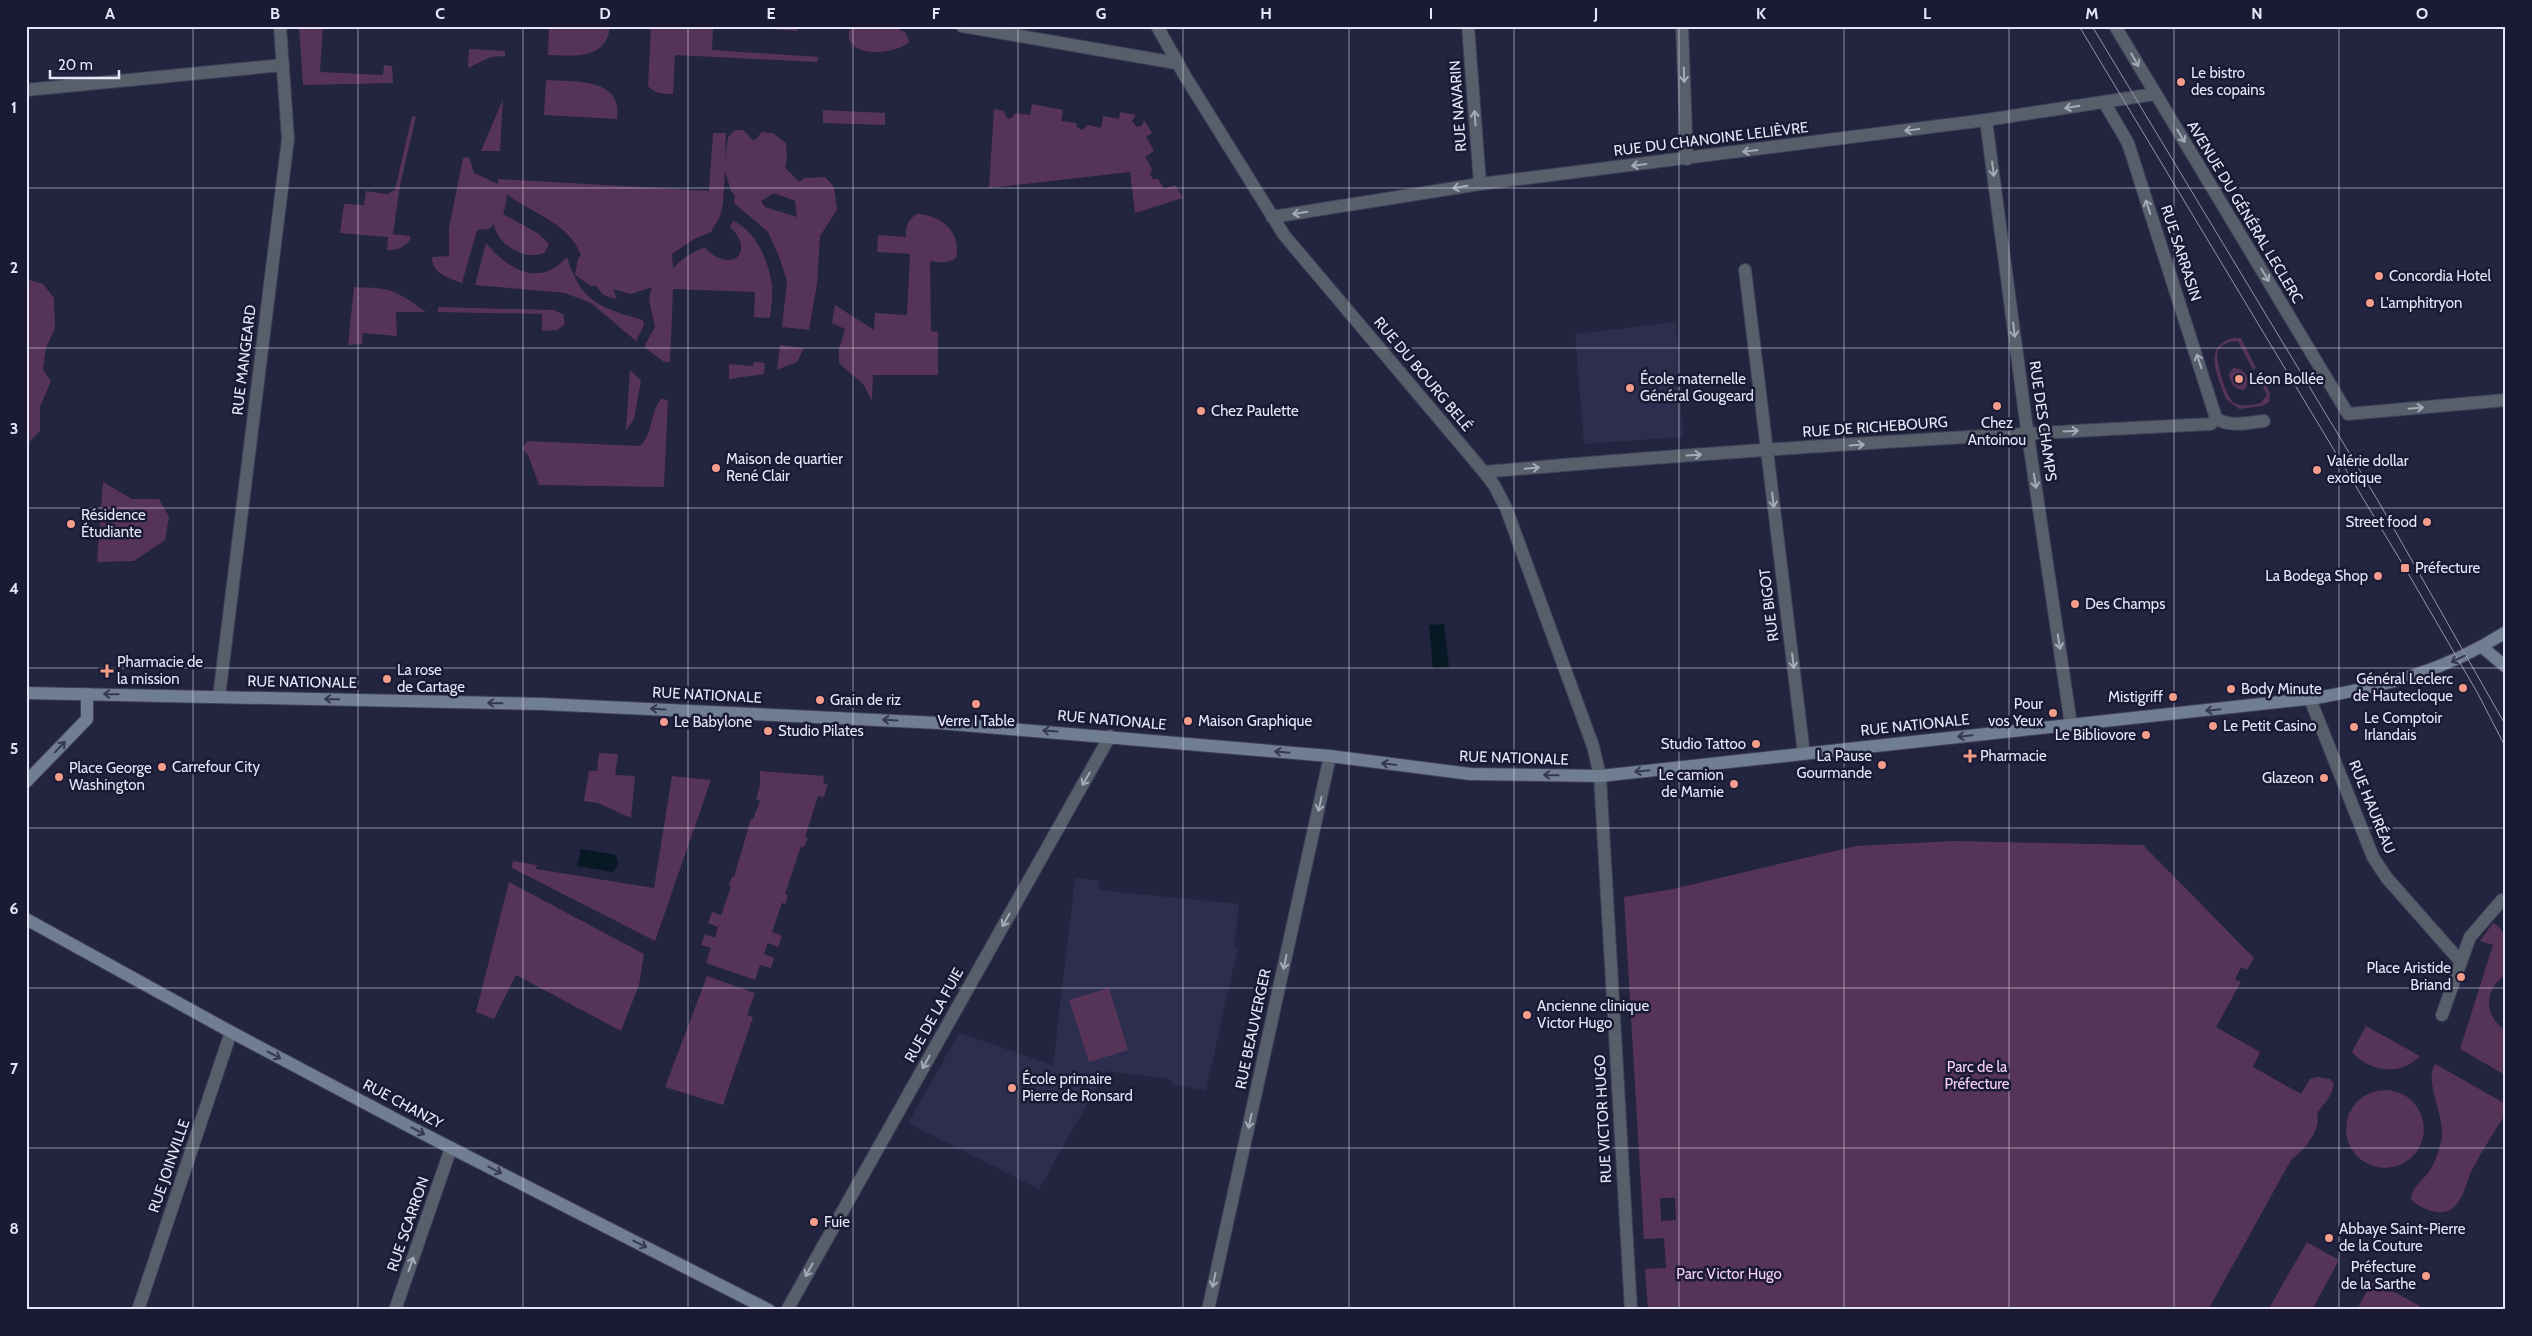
<svg xmlns="http://www.w3.org/2000/svg" width="2532" height="1336" font-family="Cabin,sans-serif">
  <style>
    .built { fill: #2d2d4e }
    .green { fill: #563457; fill-rule: evenodd }
    .water { fill: #061925 }
    .lines { fill: none; stroke-linecap: round; stroke-linejoin: round }
    .street-casing { stroke: #3e3f59; stroke-width: 14 }
    .secondary-casing { stroke: #3e3f59; stroke-width: 14 }
    .street { stroke: #575f6b; stroke-width: 12 }
    .secondary { stroke: #717e91; stroke-width: 12 }
    .tram { stroke: #9395aa; stroke-width: 1 }
    .oneway { stroke: #a5aab9 }
    .oneway2 { stroke: #343850 }
    .grid { fill: none; stroke: #e5e7f9; stroke-width: 1; stroke-opacity: 0.55 }
    .poi-dot { fill: #f49d8b; stroke: #1a1a34; stroke-width: 2 }
    .labels { text-anchor: middle; dominant-baseline: central; stroke-width: 5; stroke-linejoin: round; paint-order: stroke }
    .poi-label { font-size: 15px; fill: #e5e7f9; stroke: #1a1a34; text-anchor: start }
    .street-label { font-size: 15px; fill: #e5e7f9; stroke: #1a1a34 }
    .park-label { font-size: 15px; fill: #f8d0f9; stroke: #1a1a34 }
    .neatline { fill: none; stroke: #e5e7f9; stroke-width: 2 }
    .grid-label { font-size: 16px; text-anchor: middle; font-weight: bold; fill: #e5e7f9 }
  </style>
  <rect width="100%" height="100%" fill="#23243f"/>
  <g class="built">
    <path d="M1676 322 1683 437 1584 444 1575 334Z"/>
    <path d="M1075 878 1099 881 1098 890 1239 904 1234 946 1238 947 1206 1091 1172 1084V1080L1164 1078 1106 1071 1039 1189 908 1123 959 1033 1053 1065Z"/>
  </g>
  <g class="green">
    <path d="M299 26H323L320 72 383 75 384 65 392 66 393 83 303 85Z"/>
    <path d="M549 26H610C607 60 573 56 548 55Z"/>
    <path d="M651 26H713L712 50 819 57 817 62 675 55 673 94C663 94 655 94 648 86Z"/>
    <path d="M731 26H798L797 31Z"/>
    <path d="M854 26H892L906 33 909 42C894 56 844 58 849 31Z"/>
    <path d="M469 49 505 51V56L491 57 468 68Z"/>
    <path d="M546 80C574 82 623 77 617 119L544 115Z"/>
    <path d="M503 99 500 151H481Z"/>
    <path d="M1032 104 1063 110 1061 121 1076 123 1077 127 1082 130 1088 125 1101 128 1103 116 1119 119 1120 112 1136 115 1132 121 1137 127 1142 125 1144 120 1152 133 1146 137 1154 151 1145 157 1152 169 1150 175 1153 179H1158L1164 189 1175 185 1183 198 1135 213 1130 172 989 188 994 109 1004 111 1006 117 1010 119 1016 113 1030 115Z"/>
    <path d="M823 110 885 113V125L823 123Z"/>
    <path d="M412 116 416 117 400 185 393 234 410 236V240C404 248 396 251 387 250L388 237 340 233 344 204 364 205 366 191 387 194 395 190Z"/>
    <path d="M735 130H743L754 141 762 132 773 133 786 143 787 158 785 168 800 182 804 178 825 177 834 187 837 210 820 236 817 284 809 330 782 327 787 281 780 259 768 232 734 203 735 196 731 191 725 171 723 204 720 216 711 232 694 239 672 254 673 268 685 257 704 247C732 276 756 251 730 227L733 221C756 230 770 264 772 287 773 297 771 308 770 318L754 317 755 292 673 289 670 362H664L644 347 655 327 649 299 652 287 631 294 613 289 617 299 603 295 596 286H591L575 275 578 259 581 255C569 223 532 213 506 194L507 199 503 214 539 234 549 244 544 253C525 261 497 245 494 224L489 229 477 230 462 283C449 278 432 274 432 257L449 256V228L463 158 469 157 474 173 498 184V179L709 191 713 133H726L725 159 728 137ZM774 193 795 201 797 217 765 207 761 201Z"/>
    <path d="M917 214C942 215 962 233 956 258 947 264 940 263 930 261L931 331 938 332V375H873L872 401 864 385 839 363V349L845 329 832 323 835 305 874 330 875 313 907 315 910 254 877 252 878 235 906 237C905 227 908 219 917 214Z"/>
    <path d="M486 243C508 270 540 288 567 257 581 303 601 308 643 320L644 325 636 341 591 303 565 293 475 285Z"/>
    <path d="M26 279 43 284 54 298 55 328 46 348 43 370 51 381 40 407V431L26 445V404L28 399 26 397Z"/>
    <path d="M354 287C393 288 395 290 426 312H396L397 336 363 333 362 344 348 345Z"/>
    <path d="M438 307 553 310 563 314 565 324 557 330 542 331V314L438 312Z"/>
    <path d="M2234 338H2241L2256 368 2253 370 2238 341C2231 341 2221 344 2218 351 2214 358 2227 399 2234 403 2242 407 2253 405 2261 403L2267 395 2259 379 2262 378 2270 394 2269 402 2262 406 2239 409 2226 399C2219 378 2201 345 2234 338Z"/>
    <path d="M780 345 804 348 797 362 777 370Z"/>
    <path d="M754 362 765 363 764 374 729 379V364L753 366Z"/>
    <path d="M2233 368C2245 368 2252 380 2244 390 2234 390 2230 382 2229 374Z"/>
    <path d="M630 370 641 380 634 419 626 430Z"/>
    <path d="M662 398 668 401 664 487 539 485 528 455 522 449 527 441 640 446C654 433 649 412 662 398Z"/>
    <path d="M103 482 132 499H159L169 517 165 540 134 561 97 562Z"/>
    <path d="M599 753 618 754 615 775 635 776 631 818 598 803 584 801 589 771H597Z"/>
    <path d="M760 771 824 776 823 783 828 785 824 797 818 796 805 837 808 838 804 847 801 846 785 894 788 895 785 904 782 903 772 932 782 936 778 947 768 943 764 954 774 958 771 968 760 965 755 980 706 963 711 948 701 945 705 934 715 938 718 927 708 923 712 912 721 915 731 887 729 886 732 877H734L751 819H753L760 801 756 799 760 785Z"/>
    <path d="M672 776 711 780 655 941 512 868 513 861 537 865 536 869 654 888Z"/>
    <path d="M1952 841 2143 845 2254 958 2247 970 2241 967 2235 979 2241 982 2216 1027 2260 1052 2253 1067 2301 1094 2310 1079 2317 1077 2330 1079 2334 1084C2329 1103 2325 1100 2317 1114 2322 1129 2303 1152 2291 1160L2208 1310H1648L1645 1269 1666 1268 1664 1238 1644 1239 1624 897 1673 889 1856 846ZM1660 1198H1675L1676 1220 1661 1221Z"/>
    <path d="M509 882 644 954 639 985 621 1031 516 975 494 1019 476 1012Z"/>
    <path d="M2493 923C2512 933 2506 957 2506 975 2484 987 2483 1018 2506 1030L2505 1075 2460 1049 2493 945 2480 941Z"/>
    <path d="M707 976 755 993 747 1015 753 1017 723 1105 665 1087Z"/>
    <path d="M1109 988 1128 1050 1089 1062 1069 1000Z"/>
    <path d="M2366 1026 2420 1056C2399 1077 2371 1072 2352 1052Z"/>
    <path d="M2435 1064 2506 1104V1113C2494 1132 2482 1151 2472 1170 2466 1182 2463 1203 2450 1210 2437 1216 2419 1208 2411 1199 2412 1186 2424 1180 2430 1170 2436 1161 2440 1147 2442 1137 2444 1113 2424 1082 2435 1064Z"/>
    <circle cx="2385" cy="1129" r="39"/>
    <path d="M2307 1242 2339 1260 2312 1310H2268Z"/>
    <path d="M2377 1281 2378 1283 2427 1310H2357L2371 1283Z"/>
  </g>
  <g class="water">
    <path d="M1444 624 1449 667 1433 669 1429 625Z"/>
    <path d="M581 849 616 855 618 865 613 872 577 866Z"/>
  </g>
  <g class="lines">
    <g class="street-casing">
      <g id="street">
        <path d="M962 26 1176 63"/>
        <path d="M1157 26 1185 76 1284 235 1484 472 1494 485 1506 508 1593 746 1600 776 1631 1310"/>
        <path d="M1468 26 1480 184"/>
        <path d="M1682 26 1687 159"/>
        <path d="M2115 26 2348 414 2506 400"/>
        <path d="M26 90 283 65"/>
        <path d="M2104 102 2128 143 2216 418"/>
        <path d="M1986 120 2025 415 2071 725"/>
        <path d="M1272 217 1480 184 1986 120 2155 94"/>
        <path d="M1745 270 1804 754"/>
        <path d="M2216 418C2229 428 2249 422 2264 421"/>
        <path d="M1484 472C1726 450 1969 436 2211 424L2216 418"/>
        <path d="M219 697 288 139 280 26"/>
        <path d="M2310 699 2373 857 2386 877 2461 962"/>
        <path d="M2442 1015 2470 937 2502 900"/>
        <path d="M138 1310 231 1032"/>
        <path d="M395 1310 451 1148"/>
        <path d="M787 1310 1110 736"/>
        <path d="M1208 1310 1330 756"/>
      </g>
    </g>
    <g class="secondary-casing">
      <g id="secondary">
        <path d="M2482 647 2506 667"/>
        <path d="M26 693 543 704 939 723 1330 756 1470 774 1600 776 2316 698C2388 685 2443 672 2506 632"/>
        <path d="M26 782 87 719V694"/>
        <path d="M26 919 231 1032 414 1129 769 1310"/>
      </g>
    </g>
    <use href="#street" class="street"/>
    <use href="#secondary" class="secondary"/>
    <g class="tram">
      <path d="M2079 26 2405 568 2477 692 2506 748"/>
      <path d="M2092 26 2377 499 2506 726"/>
    </g>
  </g>
  <defs><path id="oneway-shaft" d="M-6 0H5M1.5-3L5.5 0L1.5 3" fill="none" stroke-width="1.6" stroke-linecap="round" stroke-linejoin="round" transform="scale(1.25)"/></defs>
  <g class="oneway">
    <use href="#oneway-shaft" transform="translate(2135 60) rotate(60)"/>
    <use href="#oneway-shaft" transform="translate(1684 75) rotate(88)"/>
    <use href="#oneway-shaft" transform="translate(2072 107) rotate(171)"/>
    <use href="#oneway-shaft" transform="translate(1475 118) rotate(-94)"/>
    <use href="#oneway-shaft" transform="translate(1912 130) rotate(173)"/>
    <use href="#oneway-shaft" transform="translate(2181 136) rotate(59)"/>
    <use href="#oneway-shaft" transform="translate(1750 151) rotate(173)"/>
    <use href="#oneway-shaft" transform="translate(1639 165) rotate(173)"/>
    <use href="#oneway-shaft" transform="translate(1993 169) rotate(83)"/>
    <use href="#oneway-shaft" transform="translate(1460 187) rotate(171)"/>
    <use href="#oneway-shaft" transform="translate(2148 207) rotate(-108)"/>
    <use href="#oneway-shaft" transform="translate(1300 213) rotate(171)"/>
    <use href="#oneway-shaft" transform="translate(2265 275) rotate(59)"/>
    <use href="#oneway-shaft" transform="translate(2014 330) rotate(83)"/>
    <use href="#oneway-shaft" transform="translate(2199 361) rotate(-108)"/>
    <use href="#oneway-shaft" transform="translate(2416 408) rotate(-5)"/>
    <use href="#oneway-shaft" transform="translate(2071 431) rotate(-3)"/>
    <use href="#oneway-shaft" transform="translate(1857 445) rotate(-4)"/>
    <use href="#oneway-shaft" transform="translate(1694 455) rotate(-3)"/>
    <use href="#oneway-shaft" transform="translate(1532 468) rotate(-5)"/>
    <use href="#oneway-shaft" transform="translate(2035 481) rotate(81)"/>
    <use href="#oneway-shaft" transform="translate(1773 500) rotate(83)"/>
    <use href="#oneway-shaft" transform="translate(2059 642) rotate(81)"/>
    <use href="#oneway-shaft" transform="translate(1793 661) rotate(83)"/>
    <use href="#oneway-shaft" transform="translate(1086 779) rotate(120)"/>
    <use href="#oneway-shaft" transform="translate(1320 804) rotate(102)"/>
    <use href="#oneway-shaft" transform="translate(1006 920) rotate(119)"/>
    <use href="#oneway-shaft" transform="translate(1285 962) rotate(102)"/>
    <use href="#oneway-shaft" transform="translate(926 1062) rotate(119)"/>
    <use href="#oneway-shaft" transform="translate(1250 1121) rotate(102)"/>
    <use href="#oneway-shaft" transform="translate(411 1264) rotate(-71)"/>
    <use href="#oneway-shaft" transform="translate(809 1270) rotate(119)"/>
    <use href="#oneway-shaft" transform="translate(1214 1280) rotate(102)"/>
  </g>
  <g class="oneway2">
    <use href="#oneway-shaft" transform="translate(2458 659) rotate(154)"/>
    <use href="#oneway-shaft" transform="translate(111 694) rotate(-179)"/>
    <use href="#oneway-shaft" transform="translate(332 699) rotate(-179)"/>
    <use href="#oneway-shaft" transform="translate(495 703) rotate(-179)"/>
    <use href="#oneway-shaft" transform="translate(658 709) rotate(-177)"/>
    <use href="#oneway-shaft" transform="translate(2213 710) rotate(174)"/>
    <use href="#oneway-shaft" transform="translate(890 720) rotate(-177)"/>
    <use href="#oneway-shaft" transform="translate(1050 731) rotate(-176)"/>
    <use href="#oneway-shaft" transform="translate(1965 736) rotate(174)"/>
    <use href="#oneway-shaft" transform="translate(60 747) rotate(-46)"/>
    <use href="#oneway-shaft" transform="translate(1282 752) rotate(-175)"/>
    <use href="#oneway-shaft" transform="translate(1389 764) rotate(-173)"/>
    <use href="#oneway-shaft" transform="translate(1642 771) rotate(174)"/>
    <use href="#oneway-shaft" transform="translate(1551 775) rotate(-179)"/>
    <use href="#oneway-shaft" transform="translate(274 1055) rotate(28)"/>
    <use href="#oneway-shaft" transform="translate(418 1131) rotate(28)"/>
    <use href="#oneway-shaft" transform="translate(495 1170) rotate(27)"/>
    <use href="#oneway-shaft" transform="translate(640 1244) rotate(27)"/>
  </g>
  <path class="grid" d="M193 26V1310M358 26V1310M523 26V1310M688 26V1310M853 26V1310M1018 26V1310M1183 26V1310M1349 26V1310M1514 26V1310M1679 26V1310M1844 26V1310M2009 26V1310M2174 26V1310M2339 26V1310M26 188H2506M26 348H2506M26 508H2506M26 668H2506M26 828H2506M26 988H2506M26 1148H2506"/>
  <g class="poi-dot">
    <circle cx="2181" cy="82" r="5"/>
    <circle cx="2379" cy="276" r="5"/>
    <circle cx="2370" cy="303" r="5"/>
    <circle cx="2239" cy="379" r="5"/>
    <circle cx="1630" cy="388" r="5"/>
    <circle cx="1997" cy="406" r="5"/>
    <circle cx="1201" cy="411" r="5"/>
    <circle cx="716" cy="468" r="5"/>
    <circle cx="2317" cy="470" r="5"/>
    <circle cx="2427" cy="522" r="5"/>
    <circle cx="71" cy="524" r="5"/>
    <rect x="2400" y="563" width="10" height="10" rx="2.5"/>
    <circle cx="2378" cy="576" r="5"/>
    <circle cx="2075" cy="604" r="5"/>
    <path d="M104.5 663.5h5v5h5v5h-5v5h-5v-5h-5v-5h5z"/>
    <circle cx="387" cy="679" r="5"/>
    <circle cx="2463" cy="688" r="5"/>
    <circle cx="2231" cy="689" r="5"/>
    <circle cx="2173" cy="697" r="5"/>
    <circle cx="820" cy="700" r="5"/>
    <circle cx="976" cy="704" r="5"/>
    <circle cx="2053" cy="713" r="5"/>
    <circle cx="1188" cy="721" r="5"/>
    <circle cx="664" cy="722" r="5"/>
    <circle cx="2213" cy="726" r="5"/>
    <circle cx="2354" cy="727" r="5"/>
    <circle cx="768" cy="731" r="5"/>
    <circle cx="2146" cy="735" r="5"/>
    <circle cx="1756" cy="744" r="5"/>
    <path d="M1967.5 748.5h5v5h5v5h-5v5h-5v-5h-5v-5h5z"/>
    <circle cx="1882" cy="765" r="5"/>
    <circle cx="162" cy="767" r="5"/>
    <circle cx="59" cy="777" r="5"/>
    <circle cx="2324" cy="778" r="5"/>
    <circle cx="1734" cy="784" r="5"/>
    <circle cx="2461" cy="977" r="5"/>
    <circle cx="1527" cy="1015" r="5"/>
    <circle cx="1012" cy="1088" r="5"/>
    <circle cx="814" cy="1222" r="5"/>
    <circle cx="2329" cy="1238" r="5"/>
    <circle cx="2426" cy="1276" r="5"/>
  </g>
  <g class="labels">
    <g class="poi-label">
      <text x="2191" y="73">Le bistro<tspan x="2191" dy="17">des copains</tspan></text>
      <text x="2389" y="276">Concordia Hotel</text>
      <text x="2380" y="303">L'amphitryon</text>
      <text x="1640" y="379">École maternelle<tspan x="1640" dy="17">Général Gougeard</tspan></text>
      <text x="2249" y="379">Léon Bollée</text>
      <text x="1211" y="411">Chez Paulette</text>
      <text x="1997" y="423" text-anchor="middle">Chez<tspan x="1997" dy="17">Antoinou</tspan></text>
      <text x="726" y="459">Maison de quartier<tspan x="726" dy="17">René Clair</tspan></text>
      <text x="2327" y="461">Valérie dollar<tspan x="2327" dy="17">exotique</tspan></text>
      <text x="81" y="515">Résidence<tspan x="81" dy="17">Étudiante</tspan></text>
      <text x="2417" y="522" text-anchor="end">Street food</text>
      <text x="2415" y="568">Préfecture</text>
      <text x="2368" y="576" text-anchor="end">La Bodega Shop</text>
      <text x="2085" y="604">Des Champs</text>
      <text x="117" y="662">Pharmacie de<tspan x="117" dy="17">la mission</tspan></text>
      <text x="397" y="670">La rose<tspan x="397" dy="17">de Cartage</tspan></text>
      <text x="2453" y="679" text-anchor="end">Général Leclerc<tspan x="2453" dy="17">de Hautecloque</tspan></text>
      <text x="2241" y="689">Body Minute</text>
      <text x="2163" y="697" text-anchor="end">Mistigriff</text>
      <text x="830" y="700">Grain de riz</text>
      <text x="2043" y="704" text-anchor="end">Pour<tspan x="2043" dy="17">vos Yeux</tspan></text>
      <text x="2364" y="718">Le Comptoir<tspan x="2364" dy="17">Irlandais</tspan></text>
      <text x="976" y="721" text-anchor="middle">Verre I Table</text>
      <text x="1198" y="721">Maison Graphique</text>
      <text x="674" y="722">Le Babylone</text>
      <text x="2223" y="726">Le Petit Casino</text>
      <text x="778" y="731">Studio Pilates</text>
      <text x="2136" y="735" text-anchor="end">Le Bibliovore</text>
      <text x="1746" y="744" text-anchor="end">Studio Tattoo</text>
      <text x="1872" y="756" text-anchor="end">La Pause<tspan x="1872" dy="17">Gourmande</tspan></text>
      <text x="1980" y="756">Pharmacie</text>
      <text x="172" y="767">Carrefour City</text>
      <text x="69" y="768">Place George<tspan x="69" dy="17">Washington</tspan></text>
      <text x="1724" y="775" text-anchor="end">Le camion<tspan x="1724" dy="17">de Mamie</tspan></text>
      <text x="2314" y="778" text-anchor="end">Glazeon</text>
      <text x="2451" y="968" text-anchor="end">Place Aristide<tspan x="2451" dy="17">Briand</tspan></text>
      <text x="1537" y="1006">Ancienne clinique<tspan x="1537" dy="17">Victor Hugo</tspan></text>
      <text x="1022" y="1079">École primaire<tspan x="1022" dy="17">Pierre de Ronsard</tspan></text>
      <text x="824" y="1222">Fuie</text>
      <text x="2339" y="1229">Abbaye Saint-Pierre<tspan x="2339" dy="17">de la Couture</tspan></text>
      <text x="2416" y="1267" text-anchor="end">Préfecture<tspan x="2416" dy="17">de la Sarthe</tspan></text>
    </g>
    <g class="street-label">
      <text transform="translate(1458 106) rotate(-94)">RUE NAVARIN</text>
      <text transform="translate(1711 139) rotate(-7)">RUE DU CHANOINE LELIÈVRE</text>
      <text transform="translate(2245 212) rotate(59)">AVENUE DU GÉNÉRAL LECLERC</text>
      <text transform="translate(2181 253) rotate(72)">RUE SARRASIN</text>
      <text transform="translate(244 360) rotate(-83)">RUE MANGEARD</text>
      <text transform="translate(1423 374) rotate(50)">RUE DU BOURG BELÉ</text>
      <text transform="translate(2043 421) rotate(82)">RUE DES CHAMPS</text>
      <text transform="translate(1875 427) rotate(-4)">RUE DE RICHEBOURG</text>
      <text transform="translate(1769 605) rotate(-97)">RUE BIGOT</text>
      <text transform="translate(302 682) rotate(1)">RUE NATIONALE</text>
      <text transform="translate(707 695) rotate(3)">RUE NATIONALE</text>
      <text transform="translate(1112 720) rotate(5)">RUE NATIONALE</text>
      <text transform="translate(1915 725) rotate(-6)">RUE NATIONALE</text>
      <text transform="translate(1514 758) rotate(2)">RUE NATIONALE</text>
      <text transform="translate(2372 807) rotate(68)">RUE HAURÉAU</text>
      <text transform="translate(934 1015) rotate(-61)">RUE DE LA FUIE</text>
      <text transform="translate(1253 1029) rotate(-78)">RUE BEAUVERGER</text>
      <text transform="translate(403 1104) rotate(28)">RUE CHANZY</text>
      <text transform="translate(1603 1119) rotate(-93)">RUE VICTOR HUGO</text>
      <text transform="translate(169 1166) rotate(-71)">RUE JOINVILLE</text>
      <text transform="translate(408 1224) rotate(-71)">RUE SCARRON</text>
    </g>
    <g class="park-label">
      <text x="1977" y="1067">Parc de la<tspan x="1977" dy="17">Préfecture</tspan></text>
      <text x="1729" y="1274">Parc Victor Hugo</text>
    </g>
  </g>
  <rect width="2532" height="1336" fill="none" stroke="#1a1a34" stroke-width="55"/>
  <path d="M50 70v8h69v-8" fill="none" stroke="#e5e7f9" stroke-width="2.5"/>
  <text x="58" y="70" font-size="15" fill="#e5e7f9" stroke="#1a1a34" stroke-width="4" paint-order="stroke">20 m</text>
  <rect x="28" y="28" width="2476" height="1280" class="neatline"/>
  <g class="grid-label">
    <text x="110" y="19">A</text>
    <text x="275" y="19">B</text>
    <text x="440" y="19">C</text>
    <text x="605" y="19">D</text>
    <text x="771" y="19">E</text>
    <text x="936" y="19">F</text>
    <text x="1101" y="19">G</text>
    <text x="1266" y="19">H</text>
    <text x="1431" y="19">I</text>
    <text x="1596" y="19">J</text>
    <text x="1761" y="19">K</text>
    <text x="1927" y="19">L</text>
    <text x="2092" y="19">M</text>
    <text x="2257" y="19">N</text>
    <text x="2422" y="19">O</text>
    <text x="14" y="113">1</text>
    <text x="14" y="273">2</text>
    <text x="14" y="434">3</text>
    <text x="14" y="594">4</text>
    <text x="14" y="754">5</text>
    <text x="14" y="914">6</text>
    <text x="14" y="1074">7</text>
    <text x="14" y="1234">8</text>
  </g>
</svg>
